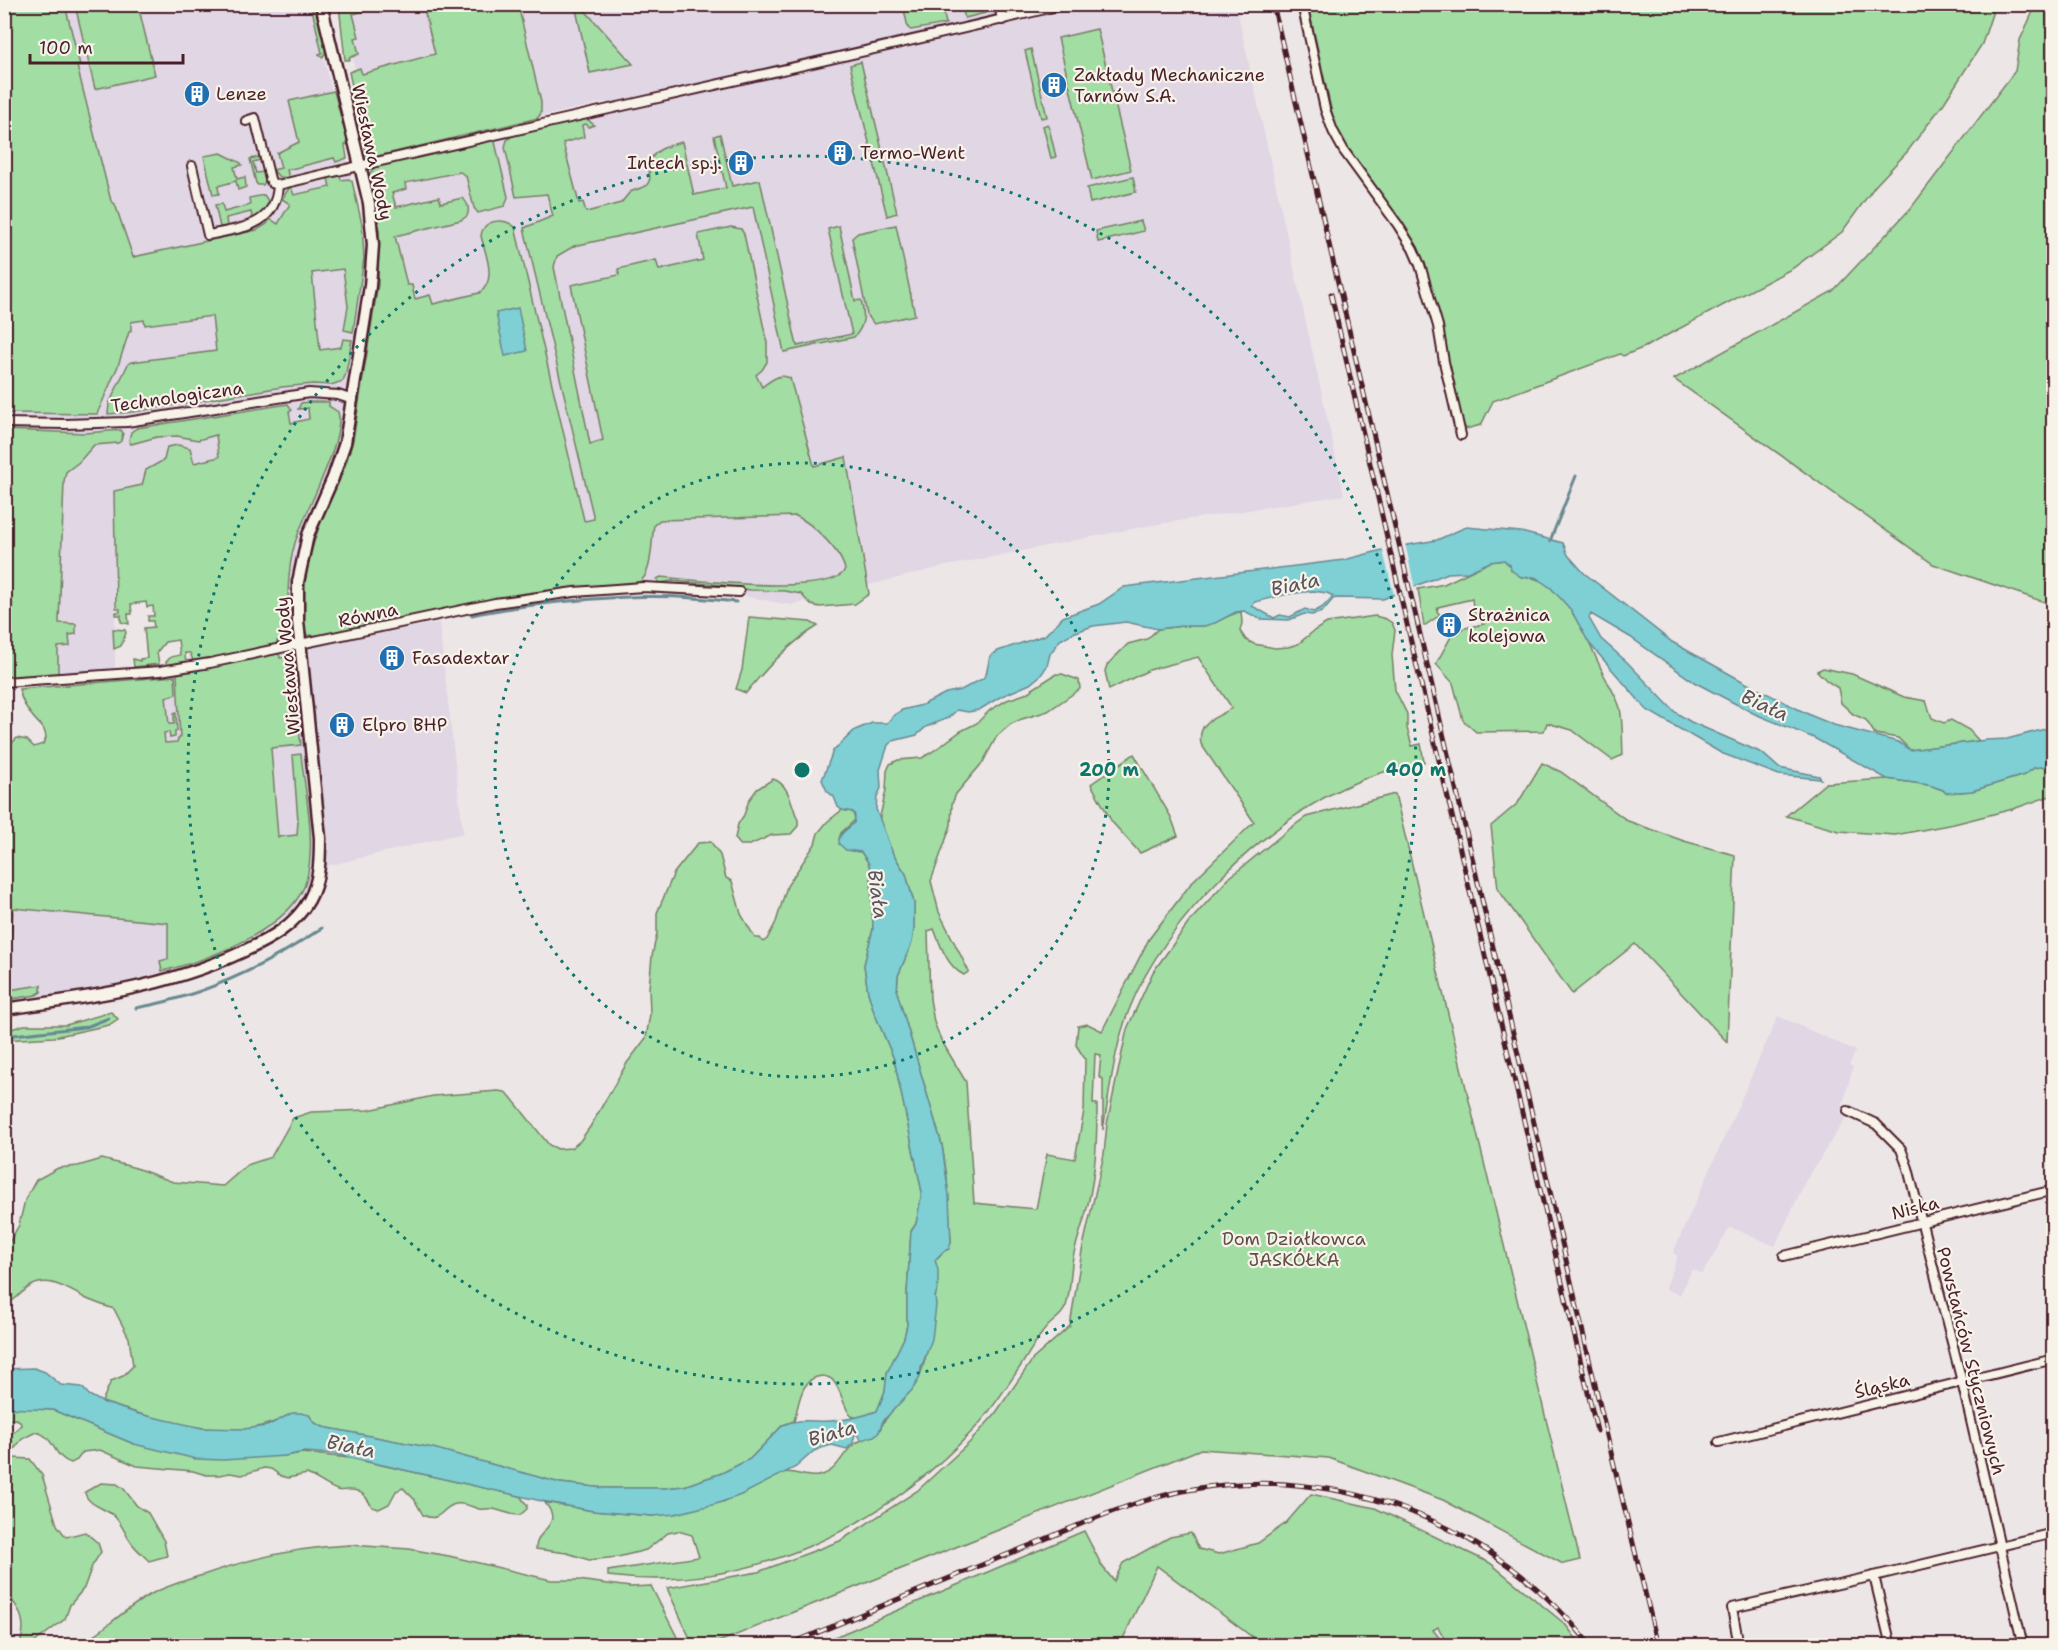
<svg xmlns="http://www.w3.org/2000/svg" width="2058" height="1650" font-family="'Shantell Sans',sans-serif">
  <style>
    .built { fill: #e0d6e4 }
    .green { fill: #a2dda3; stroke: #767e67; stroke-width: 1.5 }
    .water { fill: #7ed0d5; stroke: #698991; stroke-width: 1.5; fill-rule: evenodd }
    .pier { fill: #ede6e6 }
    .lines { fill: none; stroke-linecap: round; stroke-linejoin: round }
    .stream { stroke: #698991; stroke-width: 3 }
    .street-casing { stroke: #4a1f2b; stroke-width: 12 }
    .secondary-casing { stroke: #4a1f2b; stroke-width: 15 }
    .street { stroke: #f7f3e8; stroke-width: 8 }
    .secondary { stroke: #f7f3e8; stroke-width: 10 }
    .rail-casing { stroke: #4a1f2b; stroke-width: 5 }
    .rail { stroke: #f7f3e8; stroke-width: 3; stroke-dasharray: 9; stroke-linecap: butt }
    .ring { fill: none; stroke: #0f766e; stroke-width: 3; stroke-dasharray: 3 6 }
    .labels { text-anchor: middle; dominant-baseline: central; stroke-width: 4.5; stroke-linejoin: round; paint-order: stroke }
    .poi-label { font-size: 18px; fill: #4a1f2b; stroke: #f7f3e8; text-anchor: start }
    .street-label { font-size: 18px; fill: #4a1f2b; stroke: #f7f3e8 }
    .park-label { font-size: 18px; fill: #604e49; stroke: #f7f3e8 }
    .water-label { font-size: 20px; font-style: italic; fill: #5a545e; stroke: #f7f3e8 }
    .centre { fill: #0f766e; stroke: #f7f3e8; stroke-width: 3 }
    .ring-label { font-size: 18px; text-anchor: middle; font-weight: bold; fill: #0f766e; stroke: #f7f3e8; stroke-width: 4.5; stroke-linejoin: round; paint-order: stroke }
  </style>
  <rect width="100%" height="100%" fill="#ede6e6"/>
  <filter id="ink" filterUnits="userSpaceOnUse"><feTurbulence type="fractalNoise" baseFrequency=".0167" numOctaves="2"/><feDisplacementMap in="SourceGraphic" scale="12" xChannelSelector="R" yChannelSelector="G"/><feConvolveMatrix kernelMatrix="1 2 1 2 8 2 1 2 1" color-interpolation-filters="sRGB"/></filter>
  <g filter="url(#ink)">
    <g class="built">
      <path d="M5 5H311L340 126 372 276 350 420 308 535 298 610 301 644 439 623 463 833 319 868 291 912 255 938 187 966 95 989 5 1003V864L168 872 160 671 200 653 114 491 115 669 58 676 5 469Z"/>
      <path d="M345 5H1236L1344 495 1146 526 941 567 790 605 748 597 739 592 680 588 547 595 418 309 398 279 375 167 607 114 605 102 376 154 348 39Z"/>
      <path d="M1778 1016 1856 1051 1849 1065 1853 1067 1840 1114 1847 1116 1805 1182 1775 1246 1730 1227 1702 1274 1692 1269 1680 1295 1665 1289 1678 1256 1673 1253Z"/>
    </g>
    <g class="green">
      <path d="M4 5H65L80 65 77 66 111 201 115 204 133 257 257 230 267 224 270 219 278 224 290 204 282 199 289 188 291 187 294 195 330 187 328 178 340 176 341 180 349 179 352 181 362 224 364 258 353 332 344 330 348 306 343 269 312 273 320 350 341 347 343 339 352 340 346 373 343 381 331 385 313 384 282 387 133 412 108 414 109 404 128 364 131 362 216 351 212 316 145 325 144 320 131 322V331L129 332 118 366 97 414 5 413Z"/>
      <path d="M75 5H138L155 75 95 89Z"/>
      <path d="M311 5H315L326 51 323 57 319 54 322 53Z"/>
      <path d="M339 5H381L382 7 353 14 359 37 355 38 359 54 349 58 350 60H345Z"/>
      <path d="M417 5H518L541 102V113L538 118 378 156C372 158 367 159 363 152L366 151 349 72 360 68 362 74 435 54 423 5 418 6Z"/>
      <path d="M575 5H580L633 64 590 73Z"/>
      <path d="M903 5H942L946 24 911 30 908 28Z"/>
      <path d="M961 5V4L990 5 985 13 965 18Z"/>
      <path d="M1308 5H1993L1992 14 1982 44 1944 103 1907 152 1875 186 1842 232 1793 268 1645 347 1623 356 1620 354 1493 401 1481 425 1466 429 1463 424 1443 333 1426 269 1416 248 1346 147 1335 127Z"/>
      <path d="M2036 5H2054L2053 605 1933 564 1674 379 1833 291 1911 208 2015 71 2020 40Z"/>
      <path d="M1097 29 1131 170 1092 180 1058 38Z"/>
      <path d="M1031 49 1047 117 1041 118 1025 51Z"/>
      <path d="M861 62 897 213 887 216 850 65Z"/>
      <path d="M334 91 348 144 345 145 347 158 336 162 334 158 287 170 289 178 279 177 273 170 281 168 277 153 299 142 289 101Z"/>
      <path d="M587 119 594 125 589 127 586 124 582 125 584 137 563 143 579 203 583 202 586 212 621 203 630 192 646 186C652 179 649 176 649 168 648 151 669 145 682 142L694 195 726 188 714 136 720 134 732 186 760 180 797 346 852 334 828 229 839 226 855 301 861 300C865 314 865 326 854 337L784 352 753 207 574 246 557 256 554 267 590 444 603 440 571 285 619 275 618 269 656 260 659 270 703 260 698 234 731 227 741 229 744 234 767 343V362L762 370 756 375 762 387C771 380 779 373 790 378L814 466 846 457 869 594 855 604 820 607 811 605 801 594 785 591 750 590 722 585 672 581 659 583 657 579 661 577C691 580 832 597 845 570 842 552 812 523 796 516L660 520 654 525C651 541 653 575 638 583L563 591 450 609 325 636 307 635 304 627 303 594 309 558 323 514 345 466 353 440 378 284 379 224 369 174 375 167 484 141 491 140 495 142 508 197 505 206 478 213 474 208 466 176 460 172 405 183 406 189 392 193 396 207 439 197 441 203 462 198C468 202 470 210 467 216L461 220 395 236 407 285H412L415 299 430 295 433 304 479 293C498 281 485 253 481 236 483 219 505 217 515 227L584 520 585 521 594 519 524 228 553 216 547 194 516 197 505 147 507 140 512 136Z"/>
      <path d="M1048 124 1056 157 1051 158 1043 126Z"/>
      <path d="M221 153 241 163 242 165 234 167 237 179 245 177 246 187 238 190 236 181 218 186 219 194 213 195 204 156Z"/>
      <path d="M259 157 260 160 253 162 256 173 264 172 265 181 263 185H258L256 183 250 159Z"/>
      <path d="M1133 177 1136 192 1090 203 1087 188Z"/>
      <path d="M264 195 269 202 262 216 253 220 251 212 226 218 227 226 220 227 215 205 222 204 224 212 250 205 249 198Z"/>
      <path d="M1141 221 1144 231 1098 242 1096 231Z"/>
      <path d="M896 225 915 315 874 324 867 315 852 238 858 233Z"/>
      <path d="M309 402H329V406L338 412C346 440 304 512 295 543 286 574 288 603 289 635L287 638 277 641V645L194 663 190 653H185L186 665 167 668 166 662 171 657 180 655 178 640 165 642 157 652 159 664 134 667 133 659 140 661V659L147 658 144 628 154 627 153 621H148V616H154L153 606 147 607 146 602 131 604 132 614H128L129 624 121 622V615H116V612H120V609L116 608 114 491 142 485 146 470 164 460 167 447 178 445 190 448 194 463 219 457 216 435 198 440 177 436 157 437 131 444 129 440 131 432 137 428 288 404 292 410 289 411 291 423 309 419 308 408 298 409 301 403Z"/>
      <path d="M5 430 85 433 121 430 123 433 121 441 118 443 94 445 79 462 66 472 64 481 59 623 76 624V634L69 635 70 646 58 647V676L5 679V613L11 614 12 604 4 603Z"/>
      <path d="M1504 560 1521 577C1562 573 1590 645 1604 675 1609 685 1617 697 1620 708 1623 722 1622 740 1623 755L1612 760 1572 730 1547 723 1544 731 1476 732 1463 720 1453 683 1436 664 1452 635 1459 633 1461 629 1484 624 1474 615 1472 599 1438 607 1437 611 1440 615 1424 626 1418 589 1444 584 1490 562Z"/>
      <path d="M1241 611 1242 623 1240 631 1246 640 1254 644 1275 648 1288 647 1298 644 1315 630 1327 623 1375 616 1386 619 1392 623 1395 630 1392 655 1395 690 1407 714V728L1412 746 1421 744 1424 762C1405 766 1377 773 1359 781 1270 816 1163 921 1129 1010 1114 1048 1110 1090 1103 1130V1079L1099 1077 1101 1055 1095 1054 1093 1104H1097C1097 1138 1096 1171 1088 1204 1084 1222 1077 1239 1073 1257 1070 1273 1071 1291 1066 1306 1062 1316 1055 1319 1048 1326 1038 1336 1030 1352 1022 1364 1008 1385 994 1407 977 1426 883 1528 748 1594 608 1576V1571L699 1557 692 1535 678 1531 668 1533 646 1550 618 1557 589 1560 567 1553 536 1549C535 1529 566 1525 544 1502L593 1511 653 1516 726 1501 785 1472C796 1472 809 1478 818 1476 838 1472 840 1456 853 1445 861 1439 871 1437 879 1432 885 1415 901 1402 912 1389 928 1373 941 1281 935 1260L944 1251 947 1250 951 1242 947 1177 942 1145 897 992 898 976 912 942 914 929V903L906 874 893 854 879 821 886 790 887 771 890 764 898 760 922 758 935 750 961 731 977 723 990 710 1007 700 1025 694 1056 674H1062L1079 680 1080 689 1048 711 1022 719 1011 724 997 736 983 762 956 794 952 804 951 825 931 881 939 912 968 970V972L964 975C948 968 940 945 934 929L928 931 930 999 934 1022 941 1040 966 1082 974 1203 1036 1209 1047 1154 1075 1159 1084 1111 1085 1059 1076 1045 1078 1026 1088 1024 1102 1031 1149 939 1192 882 1254 822 1201 744C1197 720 1216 719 1232 708L1198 657 1149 670 1109 690 1105 671 1107 665 1128 644 1147 639 1158 629 1182 626H1204Z"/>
      <path d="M749 617 810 622 818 626C789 644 768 666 746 693L736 689 742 670Z"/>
      <path d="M113 629 125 630 126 633 121 646 114 649Z"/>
      <path d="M279 653 280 658 288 657 291 661 301 745 271 748 278 837 297 835 298 821 293 755 301 754C305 793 316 838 307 878 296 927 207 961 162 971L160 961 168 959V923L13 908 8 990 41 985V992L36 995 5 1000V750L17 738 27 740 34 747 43 744 46 738C45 726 39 725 33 717 26 709 21 699 19 689L175 676 176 694 166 697 169 724H174V713H176L177 731H175V737L170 738 169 732 164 733 165 743 177 742 178 739 180 738 177 674Z"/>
      <path d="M1823 668 1852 674 1904 697 1926 701 1932 718 1944 723 1951 720 1969 730 1979 741 1910 750 1898 738 1875 734 1866 720 1853 714 1841 703 1838 688 1827 681 1817 671Z"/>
      <path d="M1134 754 1171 817 1178 836 1140 853 1112 822 1091 784Z"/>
      <path d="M1542 763 1561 772 1628 821 1684 841 1735 855 1727 1042 1635 944 1572 994 1498 889 1491 826 1518 803Z"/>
      <path d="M2053 765V795L2013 809 1954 824 1895 835 1839 831 1786 816 1826 783 1887 779 1929 785 1943 790 1946 793 1972 791 2024 775 2034 768Z"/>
      <path d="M773 779C789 783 792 807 798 820V826L791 834 772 835 750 845H740L735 838 738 824 744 815 749 800 757 789Z"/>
      <path d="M1395 794 1580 1560 1563 1564 1443 1500 1329 1458 1201 1449 711 1645H693L667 1588 758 1572 840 1541 917 1491 970 1442 995 1414 1033 1359 1070 1326 1082 1251 1104 1154 1107 1124 1127 1029 1153 972 1190 921 1229 878 1288 830 1306 817Z"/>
      <path d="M842 810 853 812 855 820 841 833 839 839 846 850 861 852 868 862 871 871 873 929 864 965 868 992 874 1012 894 1059 922 1192 916 1224 911 1231 907 1294V1325L904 1338 887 1373 885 1391 877 1411 858 1418 851 1416C843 1406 842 1392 834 1382 832 1378 826 1376 822 1376 800 1377 799 1406 794 1421L783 1425 750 1459 722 1473 684 1486 665 1488H604L560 1483 431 1448 323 1427 315 1423 309 1415C298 1417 287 1418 277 1421 266 1425 257 1428 246 1429 197 1433 148 1417 102 1402L111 1381 123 1376 133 1366 129 1338 114 1309C105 1306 96 1303 87 1299 70 1291 50 1275 31 1286 20 1292 16 1301 5 1305V1250L19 1225 25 1200 36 1180 58 1168 78 1166 102 1159 136 1168 173 1182 223 1186 247 1165 271 1157 293 1118 311 1112 369 1110 433 1096 498 1091 505 1092 510 1096 549 1145 558 1149 571 1148 580 1141 590 1127 627 1063 646 1038 650 1014 649 988 652 956 657 933V913L674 873 698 843 711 842 720 855 726 878 732 881 741 914 755 938H760L763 942 767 939 776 922 787 886 815 844 818 833 827 822Z"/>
      <path d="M111 1012 118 1019 109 1025 54 1037 5 1040V1031L24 1025H66Z"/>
      <path d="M17 1407 53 1410 134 1444 259 1456H285L302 1453 350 1458 520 1496 527 1505V1509L520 1515C509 1515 503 1511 493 1509 488 1508 483 1510 479 1509 471 1507 465 1502 456 1504 442 1506 441 1524 423 1515L414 1499 403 1488 396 1491 389 1504 379 1509 372 1507C367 1498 362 1490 351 1490 345 1489 342 1492 337 1490 326 1486 317 1478 307 1474L288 1478 281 1476 271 1469 264 1468 242 1475 230 1473 219 1475H206L193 1471 137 1466 100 1450 83 1452 77 1460 71 1463C52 1457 56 1437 36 1432L22 1439 15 1448 5 1450V1434L14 1432 21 1425 20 1421 16 1419 5 1420V1408Z"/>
      <path d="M13 1458 30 1459 42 1475 57 1525 66 1537 85 1532 98 1543 101 1552 92 1566 84 1588 70 1605 65 1619 31 1645H23L21 1640C27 1621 19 1606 5 1593V1462Z"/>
      <path d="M101 1483 117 1484 124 1489 137 1506 148 1513 164 1541 167 1556 149 1561 147 1559C142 1554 135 1548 131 1542 124 1533 122 1523 113 1515 104 1508 86 1504 85 1492Z"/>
      <path d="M1311 1494 1375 1508 1490 1563 1565 1624 1581 1645H1448L1438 1627 1433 1630 1445 1645H1263L1157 1566 1120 1645H816L1084 1531 1102 1566 1114 1581 1123 1563 1170 1537 1191 1533 1199 1549 1219 1554 1258 1543 1286 1523Z"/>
      <path d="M350 1545 409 1549 449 1556 551 1580H578L630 1587 651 1586 681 1645H81C103 1630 128 1607 151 1594 167 1586 186 1580 203 1575 251 1558 298 1547 350 1545Z"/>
    </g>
    <g class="water">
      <path d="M518 308 527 351 505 356 496 313Z"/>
      <path d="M1466 527 1521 532 1563 543 1568 555 1584 573 1672 642 1744 682 1812 716 1834 725 1898 742 1910 750 1986 740 2007 739 2053 727V765L2034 768 2024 775 1972 791 1946 793 1943 790 1929 785 1887 779 1814 738 1755 714 1694 682 1630 637 1591 614 1589 618 1601 639 1627 662 1675 712 1691 722 1762 753 1779 768 1819 776 1821 779 1779 775 1721 753 1647 710 1589 643 1571 610 1551 588 1535 577H1521L1511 570 1510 565 1504 560 1490 562 1468 572 1448 573 1383 599 1336 598 1333 599 1322 612 1312 615 1304 614 1289 620 1261 619 1244 611 1236 612 1215 623 1204 626H1182L1158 629 1126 622 1093 626 1073 633 1060 640 1050 654 1047 666 1041 675 1030 684 1000 697 979 710 968 712 957 710 948 718 926 727 917 735 893 741 888 745 880 770 881 788 877 797 876 809 893 854 906 874 914 903V929L912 942 898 976 897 992 942 1145 949 1196 951 1242 949 1249 944 1251 935 1260 938 1270V1287L935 1297 936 1305 932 1339 921 1368 920 1377 912 1390 883 1421 879 1432 874 1436 862 1440 855 1433 853 1443 847 1449 832 1445 821 1448 814 1451 796 1467 741 1495 716 1504 675 1514 653 1516 593 1511 537 1500 334 1454 304 1452 285 1456 223 1460 196 1459 134 1444 53 1410 5 1408 4 1369 34 1368 45 1372 61 1385 82 1387 89 1395 102 1402 139 1414 202 1428 244 1429 267 1426 292 1413H300L309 1415 315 1423 323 1427 433 1448 560 1483 604 1488H665L684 1486 722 1473 750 1459 783 1425C799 1418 814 1422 830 1421 847 1420 861 1417 877 1411L885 1391 887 1373 904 1338 907 1325V1294L911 1231 916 1224 922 1192 894 1059 874 1012 868 992 864 965 873 929 871 871 868 862 861 852 846 850 839 844C838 833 847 830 854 823L855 816 853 812 842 810 838 807 834 797 827 791 822 780 833 751 855 730 872 723H887L894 715 902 710 922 705 946 693 961 690 982 679 986 675 990 656 998 651 1045 635 1063 617 1099 604 1124 587 1344 560 1390 548 1437 540ZM1313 591 1327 593 1333 596 1323 607 1314 612 1305 609 1290 617 1280 615 1274 618 1252 606 1255 602 1288 594Z"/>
    </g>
    <path class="pier" d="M1405 543 1415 589 1395 599 1382 547Z"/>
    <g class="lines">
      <g class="stream">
        <path d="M1550 541 1576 476"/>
        <path d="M472 615C498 609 524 606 550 603 617 596 668 593 736 602"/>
        <path d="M136 1008C204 996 266 966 322 928"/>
        <path d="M4 1036 86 1027 109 1018"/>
      </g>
      <g class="street-casing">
        <g id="street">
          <path d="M999 4 1002 20"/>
          <path d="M1302 4 1325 109 1333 131 1344 151 1398 225 1413 249 1420 265 1438 326 1444 362 1461 435"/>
          <path d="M246 121 255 118 270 179 272 183 278 185C540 123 804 67 1066 4"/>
          <path d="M192 166 208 235C240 228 276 227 278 185"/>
          <path d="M4 423 65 424 127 422 309 393 338 395 353 400"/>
          <path d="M4 682 160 671 210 663 495 603 574 592 643 587 739 592"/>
          <path d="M1848 1111 1876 1124 1901 1149 1908 1168 1962 1382 2023 1646"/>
          <path d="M1784 1256 2054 1190"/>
          <path d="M1719 1442 2054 1359"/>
          <path d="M1874 1576 1891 1646"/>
          <path d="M1739 1646 1732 1608 1874 1576 2054 1533"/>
        </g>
      </g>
      <g class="secondary-casing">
        <path id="secondary" d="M4 1009C86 998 167 987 242 952 268 940 295 926 309 900 320 880 320 859 320 838L298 621V582L308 535 333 478 345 443 370 286 373 245 369 203 321 4"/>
      </g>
      <use href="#street" class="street"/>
      <use href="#secondary" class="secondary"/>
      <g class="rail-casing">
        <g id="rail">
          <path d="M1273 4 1608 1440 1658 1646"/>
          <path d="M1331 294 1409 633 1597 1431"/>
          <path d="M785 1646C864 1613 942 1581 1021 1549 1075 1527 1129 1501 1188 1490 1340 1462 1496 1524 1591 1646"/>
        </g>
      </g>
      <use href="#rail" class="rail"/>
    </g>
  </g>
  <g class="ring">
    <circle cx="802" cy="770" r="307"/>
    <circle cx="802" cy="770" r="614"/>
  </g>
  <defs>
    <g id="building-disc" transform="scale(1.35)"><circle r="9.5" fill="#1f6fb2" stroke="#f7f3e8"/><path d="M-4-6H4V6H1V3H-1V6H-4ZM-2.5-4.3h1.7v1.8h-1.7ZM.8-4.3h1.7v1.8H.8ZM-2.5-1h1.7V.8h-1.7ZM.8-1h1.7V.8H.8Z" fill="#fff"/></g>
  </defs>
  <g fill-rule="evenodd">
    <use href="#building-disc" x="1054" y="85"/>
    <use href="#building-disc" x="197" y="94"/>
    <use href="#building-disc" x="840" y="153"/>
    <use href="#building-disc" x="741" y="163"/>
    <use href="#building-disc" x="1449" y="625"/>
    <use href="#building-disc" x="392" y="658"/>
    <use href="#building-disc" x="342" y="725"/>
  </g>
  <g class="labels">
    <g class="poi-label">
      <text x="1074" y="75">Zakłady Mechaniczne<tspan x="1074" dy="21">Tarnów S.A.</tspan></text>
      <text x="216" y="94">Lenze</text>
      <text x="860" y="153">Termo-Went</text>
      <text x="722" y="163" text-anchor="end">Intech sp.j.</text>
      <text x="1468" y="615">Strażnica<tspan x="1468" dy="21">kolejowa</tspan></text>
      <text x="412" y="658">Fasadextar</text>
      <text x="362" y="725">Elpro BHP</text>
    </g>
    <g class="street-label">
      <text transform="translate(372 152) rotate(78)">Wiesława Wody</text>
      <text transform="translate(177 397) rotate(-8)">Technologiczna</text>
      <text transform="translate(368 615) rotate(-12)">Równa</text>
      <text transform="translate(288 666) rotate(-95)">Wiesława Wody</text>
      <text transform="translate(1915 1208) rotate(-14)">Niska</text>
      <text transform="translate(1971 1361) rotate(76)">Powstańców Styczniowych</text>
      <text transform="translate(1882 1386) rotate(-14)">Śląska</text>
    </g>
    <g class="park-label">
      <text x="1294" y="1239">Dom Działkowca<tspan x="1294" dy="21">JASKÓŁKA</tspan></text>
    </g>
    <g class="water-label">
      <text transform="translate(1295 584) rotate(-12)">Biała</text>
      <text transform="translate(1765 705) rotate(24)">Biała</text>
      <text transform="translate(878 894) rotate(82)">Biała</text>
      <text transform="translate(832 1433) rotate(-16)">Biała</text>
      <text transform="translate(351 1446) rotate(12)">Biała</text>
    </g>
  </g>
  <circle cx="802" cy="770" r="9" class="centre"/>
  <g class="ring-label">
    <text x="1109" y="776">200 m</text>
    <text x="1416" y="776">400 m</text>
  </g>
  <rect width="2058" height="1650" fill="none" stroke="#f7f3e8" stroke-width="24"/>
  <rect x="12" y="12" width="2034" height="1626" fill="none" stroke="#4a1f2b" stroke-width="2" filter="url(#ink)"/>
  <path d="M30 54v9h153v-9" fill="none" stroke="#4a1f2b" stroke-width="3"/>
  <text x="39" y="54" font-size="18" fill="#4a1f2b" stroke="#f7f3e8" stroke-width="4.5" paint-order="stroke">100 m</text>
</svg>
